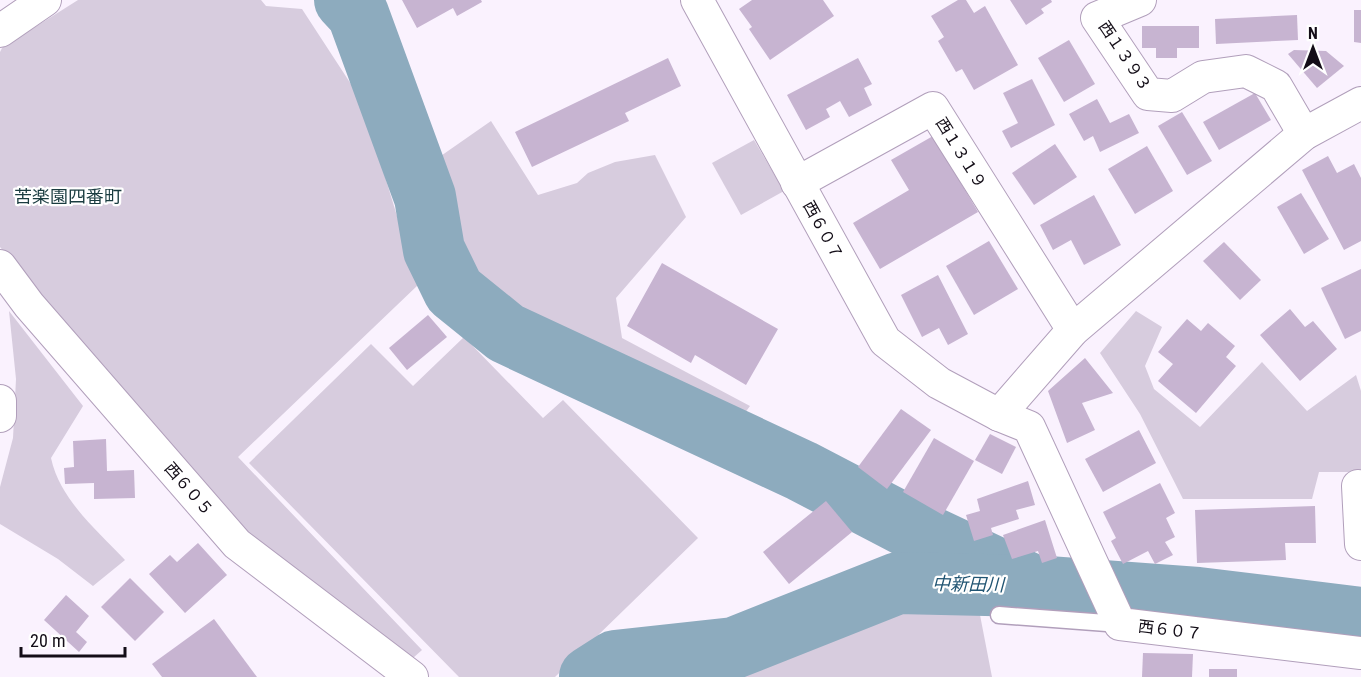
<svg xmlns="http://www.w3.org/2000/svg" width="1361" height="677" font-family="'Roboto Condensed','Noto Sans JP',sans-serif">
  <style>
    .green { fill: #d7ccde }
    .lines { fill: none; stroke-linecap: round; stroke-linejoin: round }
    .river { stroke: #8dabbe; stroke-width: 62 }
    .building { fill: #c7b4d1 }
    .service-casing { stroke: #b19fbb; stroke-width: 19 }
    .minor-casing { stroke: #b19fbb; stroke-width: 34 }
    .service { stroke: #fff; stroke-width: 16 }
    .minor { stroke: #fff; stroke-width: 32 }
    .labels { text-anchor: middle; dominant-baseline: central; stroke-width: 4.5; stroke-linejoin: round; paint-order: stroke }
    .street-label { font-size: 16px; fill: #130d17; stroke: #fff }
    .neighbourhood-label { font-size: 18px; fill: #1a3c40; stroke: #fff }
    .water-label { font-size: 18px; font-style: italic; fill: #205472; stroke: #fff }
  </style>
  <rect width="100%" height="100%" fill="#faf2fe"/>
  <g class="green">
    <path d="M78 0H261L266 6 302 9 362 101 418 285 238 457 422 650 413 658 233 527 0 247V52L2 48Z"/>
    <path d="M491 121 538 195 577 183 588 173 615 162 655 155 686 217 616 298 622 338 750 406 736 425 530 335 467 288 425 167Z"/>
    <path d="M754 140 784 191 741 215 712 163Z"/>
    <path d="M9 311 83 406 51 458C60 500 97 530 125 560L93 586 58 559 0 524V487L13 438 16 379Z"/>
    <path d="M1136 311 1162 327 1145 366 1154 389 1200 427 1262 362 1307 411 1356 375 1361 391V472H1319L1312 499H1183L1140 414 1100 353Z"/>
    <path d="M464 337 543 418 563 400 698 538 555 677H459L249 463 371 344 413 386Z"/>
    <path d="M838 583 980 615 992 677H634L714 642Z"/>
  </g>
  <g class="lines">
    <g class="river">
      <path d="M345 0 358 14 425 197 434 250 454 291 506 333 802 471 917 531 1034 586"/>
      <path d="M590 677 615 661 734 648 898 583 1034 586 1198 598 1361 618"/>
    </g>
  </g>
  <g class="building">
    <path d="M402 0H481L482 2 457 16 453 8 417 28Z"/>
    <path d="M752 0H823L834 16 770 60 749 29 752 27 739 9Z"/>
    <path d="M958 0H966L974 13 985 6 1018 65 974 90 962 69 956 72 938 41 944 37 931 16Z"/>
    <path d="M1010 0H1051L1052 2 1041 9 1044 13 1026 25Z"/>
    <path d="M1354 10H1361V43L1354 42Z"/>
    <path d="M1297 15 1298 40 1216 44 1215 19Z"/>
    <path d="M1142 26H1199V48H1177V58H1156V48H1142Z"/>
    <path d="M1069 40 1095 84 1064 102 1038 58Z"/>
    <path d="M1294 50 1326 51 1344 66 1317 88 1288 54Z"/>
    <path d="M668 58 681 86 625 113 629 121 532 167 515 132Z"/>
    <path d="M858 58 872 84 864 88 872 105 849 117 840 101 826 109 830 117 806 130 787 95Z"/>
    <path d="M1032 79 1055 125 1011 148 1002 131 1018 123 1003 93Z"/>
    <path d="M1255 93 1271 120 1219 150 1203 122Z"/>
    <path d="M1097 99 1110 123 1129 114 1139 133 1100 152 1093 136 1084 141 1069 114Z"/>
    <path d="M1182 112 1212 161 1187 175 1158 126Z"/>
    <path d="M933 136 978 212 880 269 853 223 909 190 891 160Z"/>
    <path d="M1055 144 1077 177 1034 205 1012 173Z"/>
    <path d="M1147 146 1173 191 1135 214 1108 169Z"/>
    <path d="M1328 156 1337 173 1354 164 1361 178V241L1344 250 1302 170Z"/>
    <path d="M1301 193 1329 239 1304 254 1277 207Z"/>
    <path d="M1094 195 1121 245 1084 265 1071 240 1053 250 1040 225Z"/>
    <path d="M989 241 1018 289 974 315 946 266Z"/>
    <path d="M1224 242 1261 280 1240 300 1203 261Z"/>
    <path d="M662 263 778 329 746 385 695 355 691 363 627 326Z"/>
    <path d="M1361 269V331L1345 339 1321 288Z"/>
    <path d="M938 275 968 334 948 345 939 328 922 337 901 295Z"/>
    <path d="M1290 309 1305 327 1313 321 1337 349 1300 381 1260 335Z"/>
    <path d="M428 315 447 337 407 370 389 348Z"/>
    <path d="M1187 319 1201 331 1208 323 1235 346 1226 357 1236 366 1196 413 1158 381 1173 364 1158 352Z"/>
    <path d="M1085 358 1113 393 1082 403 1095 430 1067 443 1048 391Z"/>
    <path d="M901 409 931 430 887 489 858 467Z"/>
    <path d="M1139 430 1156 463 1103 492 1085 459Z"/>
    <path d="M990 434 1016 447 1002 474 975 460Z"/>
    <path d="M934 438 974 461 943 515 903 492Z"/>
    <path d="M106 439 107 471 134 470 135 498 94 499V483L65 484 64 468 74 467 73 441Z"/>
    <path d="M1028 481 1035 505 1016 510 1019 519 991 528 993 535 974 541 966 515 980 511 977 499Z"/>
    <path d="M1160 483 1175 513 1166 518 1175 537 1165 542 1173 555 1155 564 1148 551 1123 564 1111 541 1116 538 1103 512Z"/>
    <path d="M826 501 852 532 789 584 763 552Z"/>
    <path d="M1315 506 1316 543H1285L1286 560 1197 563 1195 510Z"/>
    <path d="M1045 520 1057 558 1042 563 1038 551 1012 559 1003 535Z"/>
    <path d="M198 543 227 575 185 613 149 574 170 555 177 562Z"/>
    <path d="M130 578 164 612 135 641 101 607Z"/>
    <path d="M66 595 89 616 76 632 87 642 79 652 44 620Z"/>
    <path d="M214 619 257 677H162L152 664Z"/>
    <path d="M1143 653 1193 654 1192 677H1142Z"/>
    <rect x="1209" y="669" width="28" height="8"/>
  </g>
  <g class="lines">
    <g class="service-casing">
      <path id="service" d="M999 615 1120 624"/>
    </g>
    <g class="minor-casing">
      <g id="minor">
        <path d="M697 0 885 341 939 383 999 415 1029 427 1120 624 1361 653"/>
        <path d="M1140 0 1097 18 1148 94 1172 96 1203 77 1246 71 1276 86 1304 134"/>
        <path d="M0 31 45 0"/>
        <path d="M797 183 933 108 1073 330"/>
        <path d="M0 266 29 305 237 544 412 677"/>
        <path d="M0 401V416"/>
        <path d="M999 415 1073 330 1304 134 1361 103"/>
        <path d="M1358 486 1361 544"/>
      </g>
    </g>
    <use href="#service" class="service"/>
    <use href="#minor" class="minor"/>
  </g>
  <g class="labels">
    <g class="street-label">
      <text transform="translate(1125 56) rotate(56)">西１３９３</text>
      <text transform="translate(961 153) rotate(58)">西１３１９</text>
      <text transform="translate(823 230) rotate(61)">西６０７</text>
      <text transform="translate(189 489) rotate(49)">西６０５</text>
      <text transform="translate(1170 630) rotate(7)">西６０７</text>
    </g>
    <g class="neighbourhood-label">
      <text x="68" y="196">苦楽園四番町</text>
    </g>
    <g class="water-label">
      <text transform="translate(968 584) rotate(1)">中新田川</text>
    </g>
  </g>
  <g transform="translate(1313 48)" stroke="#ffffff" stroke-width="4.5" paint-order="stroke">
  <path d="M0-4.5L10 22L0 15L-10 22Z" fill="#130d17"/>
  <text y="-9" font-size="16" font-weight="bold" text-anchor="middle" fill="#130d17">N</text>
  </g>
  <path d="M21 647v9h104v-9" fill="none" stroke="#130d17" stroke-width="3"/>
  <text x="30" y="647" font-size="18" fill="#130d17" stroke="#ffffff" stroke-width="4.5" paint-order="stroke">20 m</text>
</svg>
